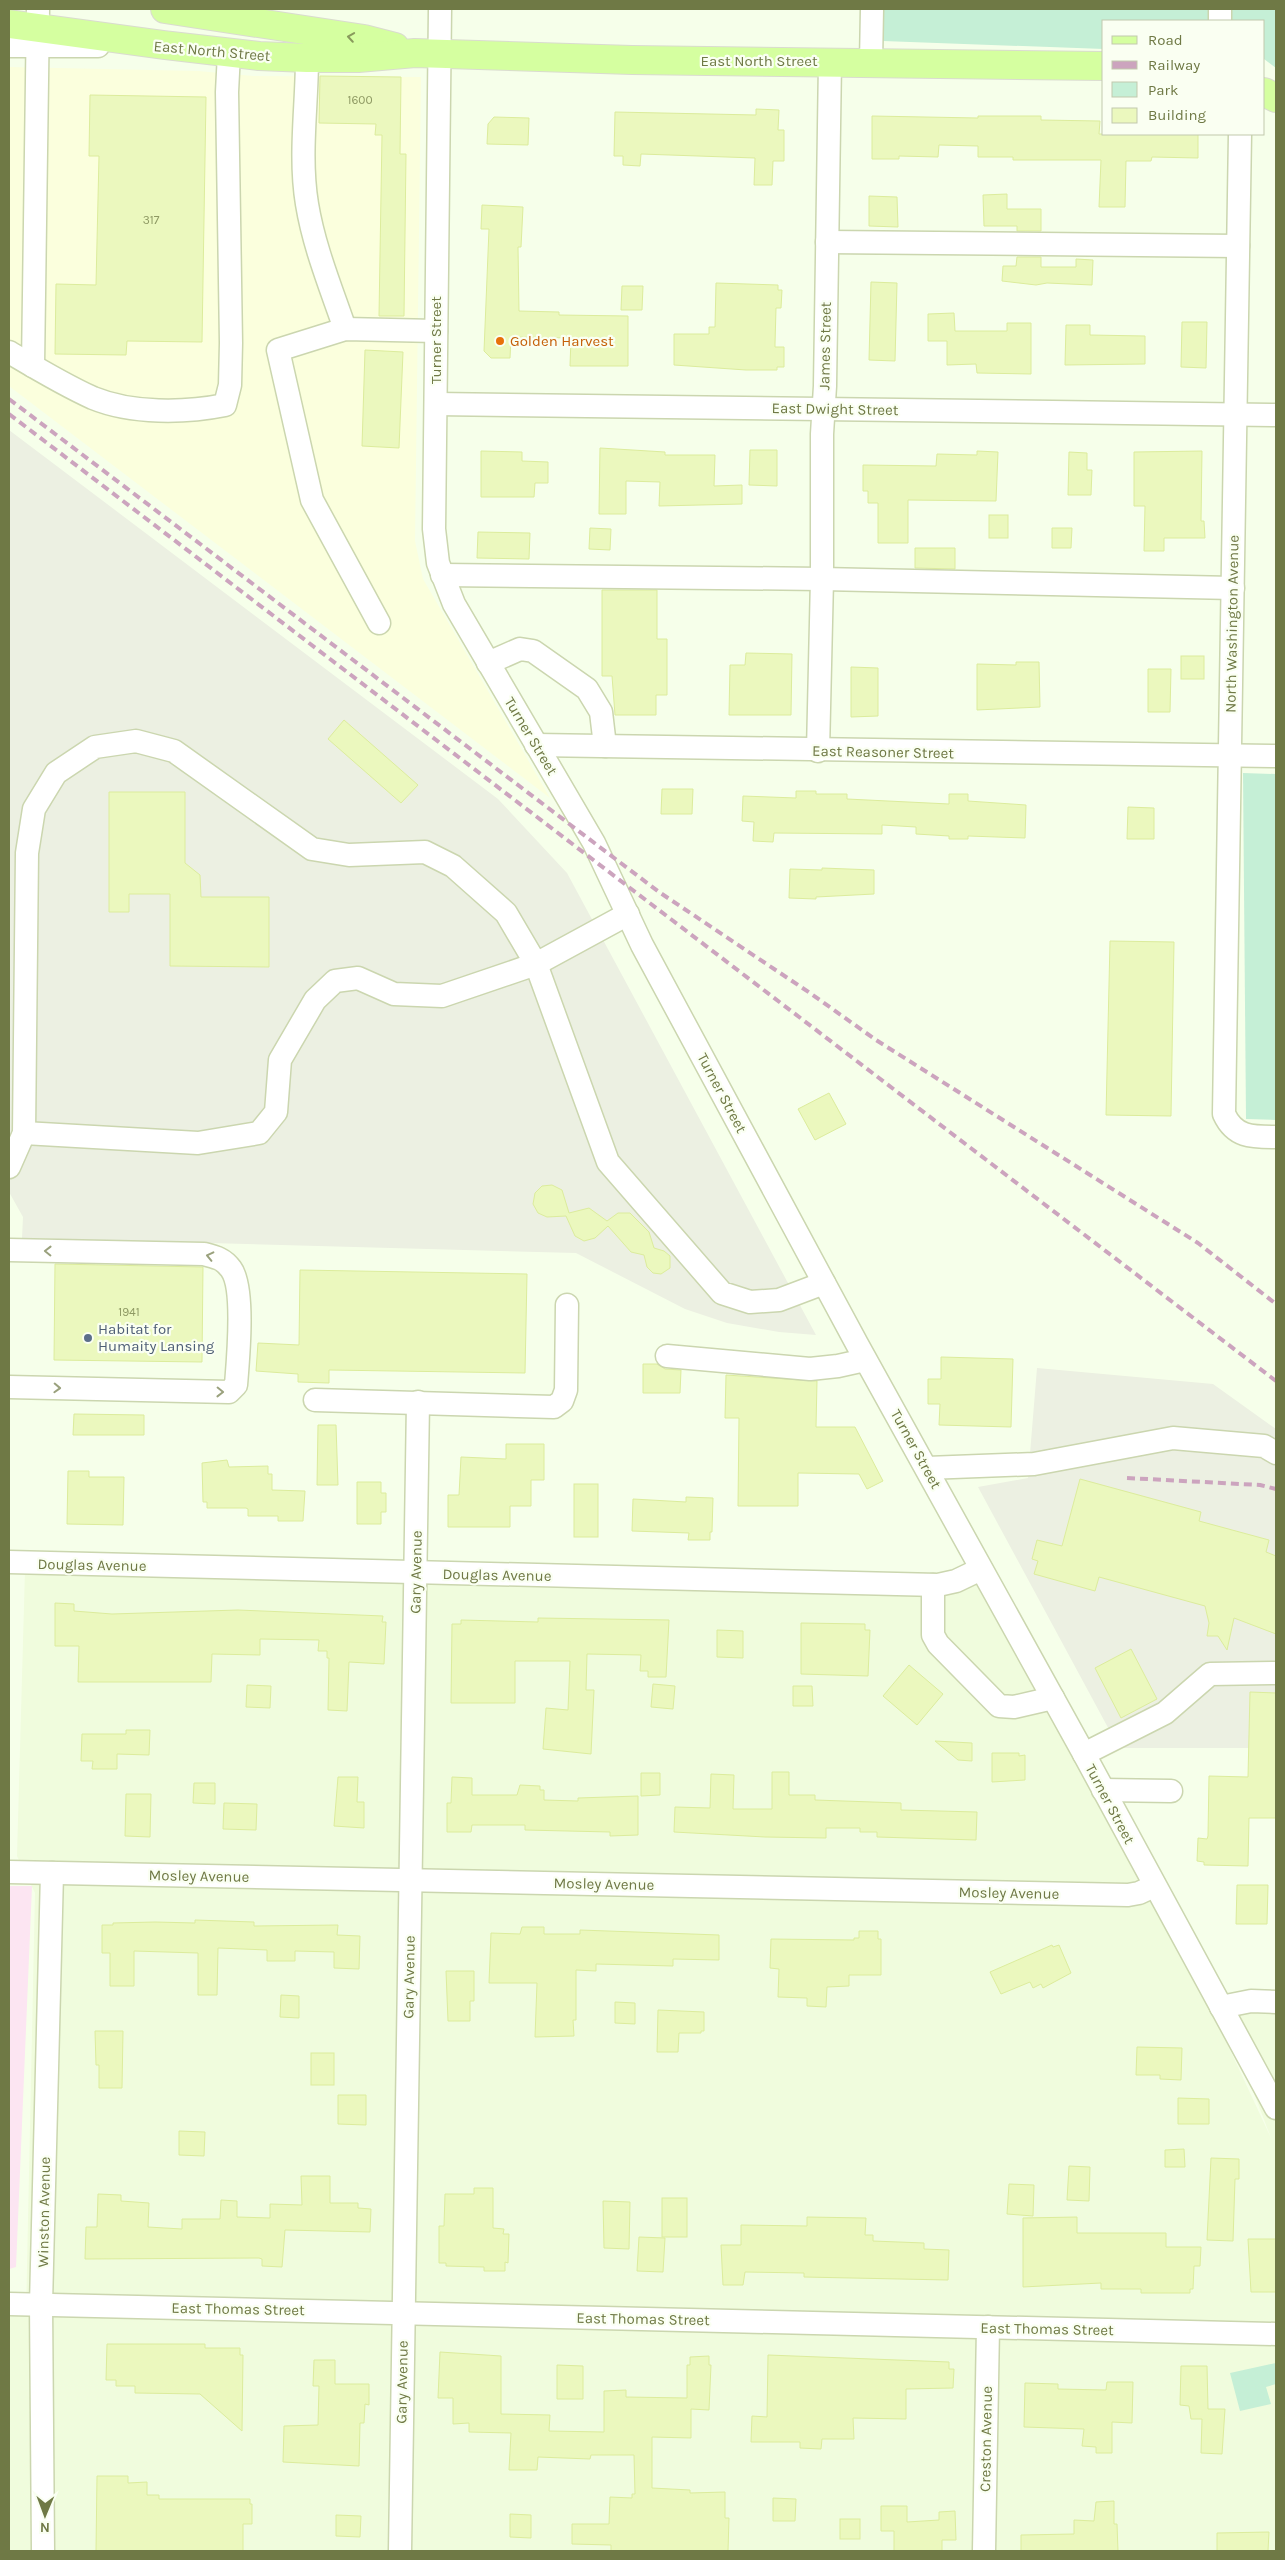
<svg xmlns="http://www.w3.org/2000/svg" width="1285" height="2560" font-family="Karla,sans-serif">
  <style>
    .residential { fill: #f0fcdd }
    .commercial { fill: #fbffdd }
    .industrial { fill: #ecf0e2 }
    .education { fill: #fce5f2 }
    .green { fill: #c5efd6 }
    .building { fill: #ebf8be; stroke: #dcec9c }
    .lines { fill: none; stroke-linecap: round; stroke-linejoin: round }
    .minor-casing { stroke: #cbd6af; stroke-width: 25 }
    .major-casing { stroke: #dadccf; stroke-width: 30 }
    .minor { stroke: #fff; stroke-width: 22 }
    .major { stroke: #d5ffa0; stroke-width: 28 }
    .rail { stroke: #cca4be; stroke-width: 4; stroke-dasharray: 8 5; stroke-linecap: butt }
    .oneway { stroke: #889a5c }
    .oneway2 { stroke: #9aa17d }
    .food-dot { fill: #e8710a; stroke: #fafff2; stroke-width: 2 }
    .service-dot { fill: #5c6f8a; stroke: #fafff2; stroke-width: 2 }
    .labels { text-anchor: middle; dominant-baseline: central; stroke-width: 4.5; stroke-linejoin: round; paint-order: stroke }
    .number-label { font-size: 12px; fill: #8e9963 }
    .street-label { font-size: 15px; fill: #6f7945; stroke: #fafff2 }
    .food-label { font-size: 15px; fill: #c56008; stroke: #fafff2; text-anchor: start }
    .service-label { font-size: 15px; fill: #4e5e75; stroke: #fafff2; text-anchor: start }
  </style>
  <rect width="100%" height="100%" fill="#f6ffea"/>
  <path class="residential" d="M981 1569 1154 1886 1271 2138 1221 2007 1276 2008V2551H9V2317L26 2313 35 1893 17 1856 25 1570 938 1585Z"/>
  <path class="commercial" d="M9 67 198 71 253 76 421 77 415 541 423 579 550 798 9 386Z"/>
  <g class="industrial">
    <path d="M9 430 498 799 567 873 816 1335 779 1332 727 1323 685 1309 576 1253 22 1238 23 1217 9 1192Z"/>
    <path d="M1037 1368 1213 1384 1276 1429V1748H1119L978 1487 1028 1478Z"/>
  </g>
  <path class="education" d="M9 1886H32L16 2267 9 2269Z"/>
  <g class="green">
    <path d="M884 9H1276V68L1264 59V21H1104V49L883 41Z"/>
    <path d="M1243 773 1276 774V1120L1246 1119Z"/>
    <path d="M1276 2363V2384L1266 2387 1271 2404 1240 2411 1230 2373Z"/>
  </g>
  <g class="building">
    <path d="M320 76 401 77 400 154H406L404 316H379L382 135H375L376 124 319 123Z"/>
    <path d="M90 95 206 97 202 342 127 341 126 355 55 354 56 284 96 285 99 156H89Z"/>
    <path d="M756 109 779 110 778 130H784V161H773L772 185H754L755 158 641 154 640 166 623 165V156H614L615 112 756 115Z"/>
    <path d="M872 116 978 118V116H1041V120L1100 121 1099 134H1198V158L1152 157 1151 161H1126L1125 207H1099L1101 160H1013V157H978V146L939 145 938 157 899 156V159H872Z"/>
    <path d="M494 117 529 118 528 145 487 144 488 124Z"/>
    <path d="M1007 194V209H1041V231H1017V226H984L983 195Z"/>
    <path d="M869 196 897 197 898 227 869 226Z"/>
    <path d="M482 205 523 207 521 247H518L519 311 559 312V315L628 316V366H570L571 338 511 337 510 358H491L484 351 489 229H481Z"/>
    <path d="M1017 257H1041V267H1076V259L1093 260 1092 285 1047 283 1036 285 1002 281 1003 266H1016Z"/>
    <path d="M871 282 897 283 895 361 869 360Z"/>
    <path d="M716 283 778 285V290H782L781 308H776L775 344V347H784V367H777V370H746L674 365V334H709V327H715Z"/>
    <path d="M622 286H643L642 310H621Z"/>
    <path d="M954 313 955 331H1007V323H1031V374L977 373 976 364 947 365V341H928V314Z"/>
    <path d="M1182 322H1207L1206 368 1181 367Z"/>
    <path d="M1066 325H1090V335L1145 336V364L1065 365Z"/>
    <path d="M365 350 403 352 399 448 362 446Z"/>
    <path d="M600 448 665 452V455H715L714 486 742 485V504L659 506 660 482 626 481V514H599Z"/>
    <path d="M750 450H777V486L749 485Z"/>
    <path d="M481 451 522 452V461L548 462V483H535L534 497H481Z"/>
    <path d="M977 451 998 452 996 501 908 500V543H878V503H868V491H863V465L936 466 937 454 977 455Z"/>
    <path d="M1202 451 1201 521H1204L1205 538H1164V551H1144L1145 506H1134V452Z"/>
    <path d="M1069 452 1087 453V470H1092L1091 495H1068Z"/>
    <rect x="989" y="515" width="19" height="23"/>
    <path d="M590 528 611 529 610 550 589 549Z"/>
    <path d="M1052 528H1072L1071 548H1052Z"/>
    <path d="M478 532 530 533 529 559 477 558Z"/>
    <path d="M915 548H955V569L915 568Z"/>
    <path d="M602 590H657V639H667V695H656V715H615L612 676H602Z"/>
    <path d="M746 653 792 654 791 715H729L730 665H745Z"/>
    <rect x="1181" y="656" width="23" height="23"/>
    <path d="M1016 662H1039L1040 707 977 710V664L1016 665Z"/>
    <path d="M851 667 878 668V716L851 717Z"/>
    <path d="M1148 669H1171L1170 712H1148Z"/>
    <path d="M344 720 418 785 401 803 328 739Z"/>
    <path d="M662 789H693L692 814H661Z"/>
    <path d="M796 791H816V794H847V799L949 804V794H968V801L1026 805 1025 838 968 836V839H949V836L916 834V827L882 825V834L774 833 773 842 753 841 754 822 742 821 743 796 796 798Z"/>
    <path d="M109 792H185V863L200 875 201 897H269V967L170 966V894H129V912H109Z"/>
    <path d="M1128 807 1154 808V839H1127Z"/>
    <path d="M822 868 874 870V894L816 897V899L789 898 790 869 822 870Z"/>
    <path d="M1110 941 1174 942 1171 1116 1106 1115Z"/>
    <path d="M829 1093 846 1124 815 1140 798 1109Z"/>
    <path d="M552 1185 562 1190 569 1213 589 1208 607 1221 618 1213H630L649 1232 654 1248 664 1251 670 1256V1268L661 1274 653 1273 647 1267 644 1255 631 1252 608 1226 595 1238 584 1241 575 1236 566 1216 547 1217 538 1213 533 1204 535 1193 542 1186Z"/>
    <path d="M55 1264 203 1267 202 1362 54 1360Z"/>
    <path d="M300 1270 527 1274 525 1373 329 1370V1383L298 1382V1374L256 1371 258 1343 299 1345Z"/>
    <path d="M941 1357 1013 1359 1011 1427 939 1425 940 1404H928V1379H941Z"/>
    <path d="M643 1364H657L665 1369 681 1370 680 1393H643Z"/>
    <path d="M726 1375 817 1381 816 1427H855L883 1481 867 1489 859 1474 798 1473V1506H738L739 1418H725Z"/>
    <path d="M74 1414 144 1415V1435H73Z"/>
    <path d="M318 1425H336L338 1485H317Z"/>
    <path d="M506 1444H544V1480H531V1506H510V1527H448V1495H459L461 1457 506 1459Z"/>
    <path d="M227 1460 229 1467 268 1466V1474H272V1490L305 1491 303 1521H278V1516H248V1509L246 1508H207V1502H203L202 1463Z"/>
    <path d="M68 1471H89V1477H124L123 1525 67 1524Z"/>
    <path d="M1080 1479 1201 1512 1199 1521 1269 1540 1266 1552 1276 1556V1634L1234 1618 1227 1650 1218 1636H1207L1209 1623 1205 1606 1099 1577 1095 1591 1034 1574 1038 1561 1032 1559 1037 1540 1062 1546Z"/>
    <path d="M357 1482H381V1493H386V1512H381V1524H357Z"/>
    <rect x="574" y="1484" width="24" height="53"/>
    <path d="M686 1497 713 1498 712 1532H710V1540H688L689 1533 632 1531 633 1499 686 1502Z"/>
    <path d="M55 1603 74 1604V1611L112 1614 238 1610 383 1616 382 1622H386L384 1664 349 1662 347 1711 328 1710 329 1658H327V1651H318L319 1640 260 1639V1655L212 1654 211 1682H78L79 1646H55Z"/>
    <path d="M538 1618 669 1620 666 1677H648V1671H640L641 1655 587 1654 586 1690H594L591 1754 543 1749 546 1708 568 1710 570 1661H515V1703H451L452 1624H461V1620L538 1622Z"/>
    <path d="M801 1623 865 1624V1630H870L868 1676 801 1674Z"/>
    <path d="M717 1630 743 1631V1658L717 1657Z"/>
    <path d="M1131 1649 1157 1699 1121 1718 1095 1668Z"/>
    <path d="M909 1665 943 1694 917 1725 883 1696Z"/>
    <path d="M653 1684 675 1686 673 1709 651 1707Z"/>
    <path d="M247 1685 271 1686 270 1708 246 1707Z"/>
    <path d="M793 1686H812L813 1706H793Z"/>
    <path d="M1250 1692 1276 1693V1818H1249L1248 1866 1204 1865V1862L1197 1861 1198 1838 1207 1839 1208 1836 1209 1776 1248 1777Z"/>
    <path d="M126 1730H150L149 1755 117 1754V1769H92L93 1761H81L82 1734H126Z"/>
    <path d="M935 1741 972 1743V1761L958 1760Z"/>
    <path d="M992 1753H1019V1756L1025 1755V1780L992 1782Z"/>
    <path d="M772 1772H789V1795H815V1800L901 1803V1810L977 1812 976 1840 877 1837V1832H860V1828H826V1838L765 1837 674 1832 675 1807 710 1808 711 1774 734 1775 733 1809H772Z"/>
    <path d="M641 1773H660V1795L641 1796Z"/>
    <path d="M338 1777H358L357 1802H364V1828L334 1826Z"/>
    <path d="M452 1777 472 1778V1795H517L520 1785 540 1786V1790H544V1800L578 1801V1798L638 1796V1835L610 1836V1832L525 1830V1825H472L471 1832H447V1803H451Z"/>
    <path d="M194 1783H215V1804L193 1803Z"/>
    <path d="M126 1794H151L150 1837 125 1836Z"/>
    <path d="M224 1803 257 1804 256 1830 223 1829Z"/>
    <path d="M1237 1885H1268L1267 1924H1236Z"/>
    <path d="M195 1920 254 1922V1926L338 1925 337 1935 360 1936 359 1969 334 1968V1952L295 1951V1961H267V1950L218 1948 217 1995H198V1953L134 1951V1986H110V1953H102V1925H113V1923L155 1922 195 1923Z"/>
    <path d="M522 1927H544V1934H580V1930L719 1935V1960L673 1959V1966L596 1964V1971L576 1970V2020H573L574 2036 535 2037 537 1983H489L491 1933 520 1934Z"/>
    <path d="M859 1931H878V1939H881V1975H849V1986L827 1987 826 2007 807 2006V1998L778 1997 779 1969 770 1968 771 1939 854 1940V1938H859Z"/>
    <path d="M1052 1945 1053 1947 1059 1945 1071 1973 1043 1988 1041 1984 1033 1988 1030 1982 1001 1994 990 1972Z"/>
    <path d="M446 1971H474V2001H470V2021H448Z"/>
    <path d="M281 1995 299 1996V2018L280 2017Z"/>
    <path d="M615 2002 635 2003V2024L615 2023Z"/>
    <path d="M658 2010 704 2012V2031H701V2033H679L678 2052H657Z"/>
    <path d="M95 2031H123L122 2088H99V2065H96Z"/>
    <path d="M1137 2047 1182 2048 1181 2080 1160 2079V2075H1136Z"/>
    <rect x="311" y="2053" width="23" height="32"/>
    <path d="M338 2095H366V2125L338 2124Z"/>
    <path d="M1178 2098 1209 2099V2124H1178Z"/>
    <path d="M179 2131 205 2132 204 2156 179 2155Z"/>
    <path d="M1184 2149 1185 2167H1165V2150Z"/>
    <path d="M1211 2158 1239 2159V2179H1235L1233 2241 1207 2240Z"/>
    <path d="M1069 2166 1090 2167 1089 2201 1067 2200Z"/>
    <path d="M301 2176H330V2203H358V2208L371 2209 370 2232 285 2230 282 2267 262 2266V2259L259 2258 85 2259 86 2227H97L98 2194 121 2195V2201L149 2203 148 2227 182 2229V2219H220L221 2200 237 2201V2217L270 2218V2204L302 2205Z"/>
    <path d="M1009 2184 1034 2185 1033 2216 1007 2214Z"/>
    <path d="M474 2188H493V2228L504 2229 503 2234H509L508 2263 505 2262V2271H484V2267L446 2266V2263H439V2226H444L445 2194H474Z"/>
    <rect x="662" y="2198" width="25" height="39"/>
    <path d="M603 2201 630 2202 629 2249 604 2248Z"/>
    <path d="M807 2217 866 2218 865 2235H873V2241L924 2243V2249L949 2250 948 2280 804 2277V2273L745 2272 743 2285H723L721 2245H741V2225L807 2226Z"/>
    <path d="M1077 2217V2233H1166V2247H1201L1200 2266H1194L1193 2289H1190V2293H1141V2289H1101V2283L1023 2287V2218Z"/>
    <path d="M639 2237 665 2238 663 2272 637 2271Z"/>
    <path d="M1248 2239H1276V2292H1251Z"/>
    <path d="M107 2344H205V2348H240V2355H243L242 2431 200 2394 135 2393V2386H116V2380H106Z"/>
    <path d="M440 2352 501 2356V2414L550 2415 549 2431 604 2432V2391L626 2390V2397L687 2398V2365H690V2357L709 2356V2365H711L709 2410 691 2409V2438L652 2437V2488L690 2490V2493L725 2492V2518H729L728 2551H611V2545L572 2544V2524H609L610 2497 632 2498V2494H635L634 2455H591L590 2459 538 2457 537 2470H509L511 2433 469 2432V2423L453 2424V2398H438Z"/>
    <path d="M768 2355 949 2362V2369H954L953 2388 906 2389V2419L853 2418 854 2439H822L821 2449 800 2448V2442H751L752 2416 767 2417Z"/>
    <path d="M314 2360H335V2384H369V2405L365 2404 364 2423H360L359 2466 283 2462 284 2426 318 2425 319 2386H313Z"/>
    <path d="M557 2365 583 2366V2399H557Z"/>
    <path d="M1181 2366H1207L1208 2409H1225L1222 2454 1201 2453 1202 2419H1191L1189 2406 1180 2405Z"/>
    <path d="M1107 2382H1133L1132 2423 1112 2422V2453H1096V2447L1082 2446 1084 2429 1024 2427 1025 2383 1058 2384V2389L1106 2390Z"/>
    <path d="M97 2476H128V2483L147 2482V2495H159V2499H250V2504H252V2524H243V2551H96Z"/>
    <path d="M773 2498 796 2499 795 2521H773Z"/>
    <path d="M1114 2501V2524H1117L1118 2551H1021V2535L1074 2534V2520L1094 2521 1096 2502Z"/>
    <path d="M881 2506H907V2522L939 2520V2512L955 2511 956 2540H942V2551H894V2531H881Z"/>
    <path d="M510 2514 531 2515V2538L510 2537Z"/>
    <path d="M336 2515 361 2516 360 2537 336 2536Z"/>
    <rect x="840" y="2519" width="20" height="20"/>
    <path d="M1269 2532 1268 2551H1217V2533Z"/>
  </g>
  <g class="lines">
    <g class="minor-casing">
      <g id="minor">
        <path d="M440 9 434 529 438 563 454 604 594 843 642 945 857 1344 1084 1754 1276 2108"/>
        <path d="M1220 21V9"/>
        <path d="M9 46H98"/>
        <path d="M307 58C307 106 299 156 307 204 314 247 331 288 345 329"/>
        <path d="M871 62 872 9"/>
        <path d="M1240 134 1224 1114C1235 1138 1253 1137 1276 1137"/>
        <path d="M827 242 1238 246"/>
        <path d="M9 352C36 368 64 385 93 398 132 414 185 413 225 405L230 385 231 343 227 92 229 53"/>
        <path d="M33 366 38 9"/>
        <path d="M436 404 1276 415"/>
        <path d="M442 575 822 579 1233 588"/>
        <path d="M379 623 312 500 278 350 345 329 436 331"/>
        <path d="M488 663 520 649 533 651 587 689 601 712 605 746"/>
        <path d="M536 745 1276 756"/>
        <path d="M818 751 822 579V434L825 386 830 62"/>
        <path d="M24 1133 198 1143 259 1133 276 1112 280 1060 315 1000 335 981 358 978 394 994 442 996 536 964 628 914"/>
        <path d="M9 1167 24 1133 27 853 34 809 56 773 95 747 136 741 174 751 312 849 349 855 425 852 453 866 506 913 536 964 608 1162 722 1293 750 1302 779 1300 824 1283"/>
        <path d="M9 1250 204 1254C216 1257 224 1259 231 1269 245 1288 238 1360 236 1385L229 1392 9 1387"/>
        <path d="M667 1356 810 1369 838 1366 865 1360"/>
        <path d="M315 1400 554 1407 562 1401 566 1390 567 1305"/>
        <path d="M927 1468 1034 1464 1173 1438 1264 1446 1276 1453"/>
        <path d="M9 1562 938 1585 956 1581 981 1569"/>
        <path d="M933 1585V1635L938 1644 999 1706 1014 1707 1053 1698"/>
        <path d="M1084 1754 1165 1713 1210 1674 1276 1673"/>
        <path d="M1103 1790 1171 1791"/>
        <path d="M9 1872 1128 1895 1139 1893 1154 1886"/>
        <path d="M1221 2007 1251 2001 1276 2002"/>
        <path d="M9 2304 1276 2334"/>
        <path d="M43 2551 41 2304 52 1873"/>
        <path d="M400 2551 418 1402"/>
        <path d="M984 2551 988 2327"/>
      </g>
    </g>
    <g class="major-casing">
      <g id="major">
        <path d="M165 9 364 39 395 47"/>
        <path d="M9 24 164 45 259 56 307 58H358L415 53 632 60 1104 66"/>
        <path d="M1264 92 1276 98"/>
      </g>
    </g>
    <use href="#minor" class="minor"/>
    <use href="#major" class="major"/>
    <g class="rail">
      <path d="M9 399 659 892 810 993 876 1040 1198 1243 1276 1304"/>
      <path d="M9 414 1276 1381"/>
      <path d="M1127 1478 1260 1485 1276 1489"/>
    </g>
  </g>
  <defs><path id="oneway-chevron" d="M-2-3.5L2.5 0L-2 3.5" fill="none" stroke-width="1.6" stroke-linecap="round" stroke-linejoin="round" transform="scale(1.25)"/></defs>
  <use class="oneway" href="#oneway-chevron" transform="translate(351 37) rotate(-171)"/>
  <g class="oneway2">
    <use href="#oneway-chevron" transform="translate(48 1251) rotate(-179)"/>
    <use href="#oneway-chevron" transform="translate(210 1256) rotate(-167)"/>
    <use href="#oneway-chevron" transform="translate(57 1388) rotate(2)"/>
    <use href="#oneway-chevron" transform="translate(220 1392) rotate(1)"/>
  </g>
  <circle class="food-dot" cx="500" cy="341" r="5"/>
  <circle class="service-dot" cx="88" cy="1338" r="5"/>
  <g class="labels">
    <g class="number-label">
      <text x="360" y="100">1600</text>
      <text x="151" y="220">317</text>
      <text x="129" y="1312">1941</text>
    </g>
    <g class="street-label">
      <text transform="translate(212 51) rotate(5)">East North Street</text>
      <text x="759" y="61">East North Street</text>
      <text transform="translate(436 340) rotate(-90)">Turner Street</text>
      <text transform="translate(825 346) rotate(-89)">James Street</text>
      <text transform="translate(835 409) rotate(1)">East Dwight Street</text>
      <text transform="translate(1232 624) rotate(-89)">North Washington Avenue</text>
      <text transform="translate(531 736) rotate(59)">Turner Street</text>
      <text transform="translate(883 752) rotate(1)">East Reasoner Street</text>
      <text transform="translate(722 1093) rotate(62)">Turner Street</text>
      <text transform="translate(916 1449) rotate(61)">Turner Street</text>
      <text transform="translate(92 1565) rotate(1)">Douglas Avenue</text>
      <text transform="translate(416 1572) rotate(-89)">Gary Avenue</text>
      <text transform="translate(497 1575) rotate(1)">Douglas Avenue</text>
      <text transform="translate(1110 1804) rotate(62)">Turner Street</text>
      <text transform="translate(199 1876) rotate(1)">Mosley Avenue</text>
      <text transform="translate(604 1884) rotate(1)">Mosley Avenue</text>
      <text transform="translate(1009 1893) rotate(1)">Mosley Avenue</text>
      <text transform="translate(409 1977) rotate(-89)">Gary Avenue</text>
      <text transform="translate(44 2212) rotate(-89)">Winston Avenue</text>
      <text transform="translate(238 2309) rotate(1)">East Thomas Street</text>
      <text transform="translate(643 2319) rotate(1)">East Thomas Street</text>
      <text transform="translate(1047 2329) rotate(1)">East Thomas Street</text>
      <text transform="translate(402 2382) rotate(-89)">Gary Avenue</text>
      <text transform="translate(986 2439) rotate(-89)">Creston Avenue</text>
    </g>
    <g class="food-label">
      <text x="510" y="341">Golden Harvest</text>
    </g>
    <g class="service-label">
      <text x="98" y="1329">Habitat for<tspan x="98" dy="17">Humaity Lansing</tspan></text>
    </g>
  </g>
  <rect width="1285" height="2560" fill="none" stroke="#6f7945" stroke-width="20"/>
  <rect x="1102" y="20" width="162" height="115" fill="#fafff2" stroke="#c2c9ad"/>
  <rect x="1112" y="36" width="25" height="8" fill="#d5ffa0" stroke="#c2c9ad"/>
  <text x="1148" y="45" font-size="15" fill="#6f7945">Road</text>
  <rect x="1112" y="61" width="25" height="8" fill="#cca4be" stroke="#c2c9ad"/>
  <text x="1148" y="70" font-size="15" fill="#6f7945">Railway</text>
  <rect x="1112" y="82" width="25" height="15" fill="#c5efd6" stroke="#c2c9ad"/>
  <text x="1148" y="95" font-size="15" fill="#6f7945">Park</text>
  <rect x="1112" y="108" width="25" height="15" fill="#ebf8be" stroke="#c2c9ad"/>
  <text x="1148" y="120" font-size="15" fill="#6f7945">Building</text>
  <g transform="translate(45 2515) rotate(181)" stroke="#fafff2" stroke-width="4" paint-order="stroke">
  <path d="M0-4L9 19L0 12L-9 19Z" fill="#6f7945"/>
  <text y="-8" font-size="14" font-weight="bold" text-anchor="middle" fill="#6f7945">N</text>
  </g>
</svg>
